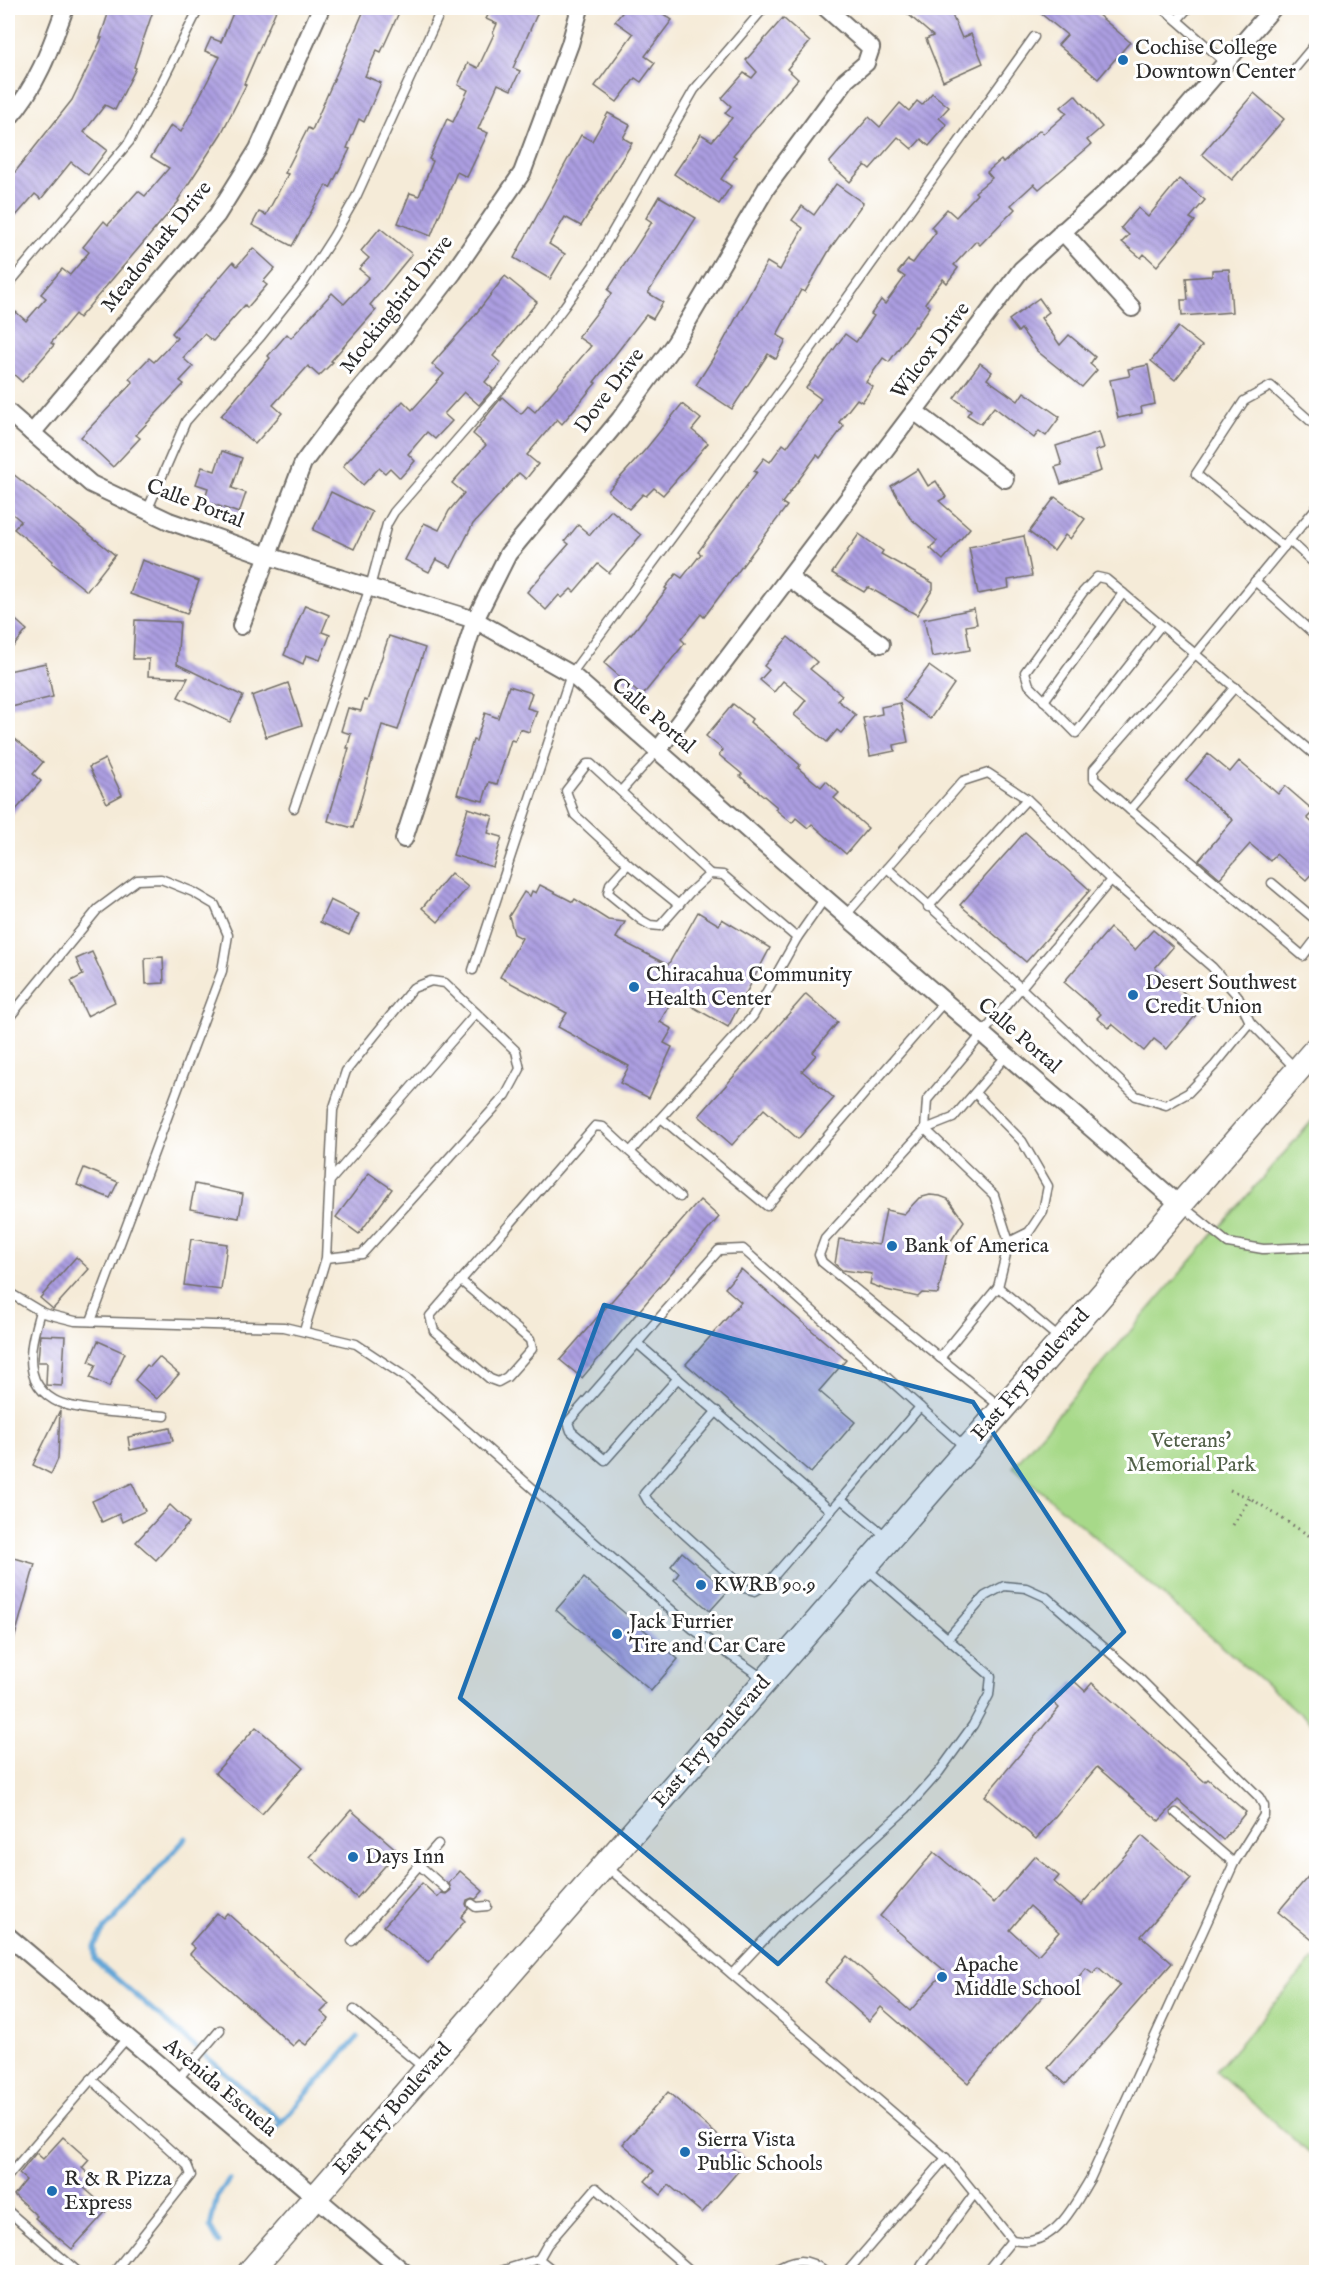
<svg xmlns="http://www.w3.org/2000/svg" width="1324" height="2280" font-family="'IM FELL English',serif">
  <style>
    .green { fill: #a7d989; stroke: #69825a; stroke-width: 1.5 }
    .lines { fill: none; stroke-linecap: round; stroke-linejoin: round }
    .stream { stroke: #63a6d7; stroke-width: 5 }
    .building { fill: url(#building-back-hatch); fill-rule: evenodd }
    .lane-casing { stroke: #726e68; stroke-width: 11 }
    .street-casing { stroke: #726e68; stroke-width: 20 }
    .secondary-casing { stroke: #726e68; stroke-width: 27 }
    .path { stroke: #726e68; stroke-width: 3; stroke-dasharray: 1.5 4.5; stroke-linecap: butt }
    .lane { stroke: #fff; stroke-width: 8 }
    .street { stroke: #fff; stroke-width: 16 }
    .secondary { stroke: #fff; stroke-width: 24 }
    .marked { fill: #1f6fb2; fill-opacity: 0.2; stroke: #1f6fb2; stroke-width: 4.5; stroke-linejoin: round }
    .poi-dot { fill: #1f6fb2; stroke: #fff; stroke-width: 2 }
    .labels { text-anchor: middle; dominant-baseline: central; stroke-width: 6; stroke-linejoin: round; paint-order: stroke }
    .poi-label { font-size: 21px; fill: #2b2b2b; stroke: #fff; text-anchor: start }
    .street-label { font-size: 21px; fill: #2b2b2b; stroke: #fff }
    .park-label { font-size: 21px; fill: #505f47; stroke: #fff }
  </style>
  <defs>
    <pattern id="building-back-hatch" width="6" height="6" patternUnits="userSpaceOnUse" patternTransform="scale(1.5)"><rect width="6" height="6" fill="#ac9ee1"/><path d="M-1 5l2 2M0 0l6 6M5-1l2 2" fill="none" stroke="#8c81b7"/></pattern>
  </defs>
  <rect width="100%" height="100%" fill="#fff"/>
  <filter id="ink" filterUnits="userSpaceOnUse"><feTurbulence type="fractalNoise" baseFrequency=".0167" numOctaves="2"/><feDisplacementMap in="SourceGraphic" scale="12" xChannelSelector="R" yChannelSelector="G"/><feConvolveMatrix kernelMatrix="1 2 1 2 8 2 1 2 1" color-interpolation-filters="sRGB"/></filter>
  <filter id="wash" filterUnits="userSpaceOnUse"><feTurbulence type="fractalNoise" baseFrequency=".008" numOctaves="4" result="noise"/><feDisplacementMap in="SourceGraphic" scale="24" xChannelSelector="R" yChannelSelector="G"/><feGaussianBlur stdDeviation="1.35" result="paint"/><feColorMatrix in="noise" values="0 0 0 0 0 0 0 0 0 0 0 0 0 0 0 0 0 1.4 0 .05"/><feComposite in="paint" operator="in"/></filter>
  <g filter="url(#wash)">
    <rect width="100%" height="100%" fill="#f5ebd8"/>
    <g class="green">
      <path d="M1316 1116V1727L1013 1467Z"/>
      <path d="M1313 1959 1316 1962V2159L1216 2071Z"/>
    </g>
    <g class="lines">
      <g class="stream">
        <path d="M186 1838 104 1930 94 1946 95 1960 282 2122"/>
        <path d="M276 2128 358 2037"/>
        <path d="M219 2243 210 2227 217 2197 229 2180"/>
      </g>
    </g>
    <g id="blocks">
      <g class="building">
        <path d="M110 8H154L134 67 136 68 115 110 105 105 84 132 107 150 88 175 71 162 41 199 35 194 8 225V181L72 100 102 38H100Z"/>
        <path d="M235 8H277L244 84 246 85 221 134 178 200 179 201 79 318 75 314 51 343 54 345 22 382 8 369V322L16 312 26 321 46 298 41 294 62 269 70 275 89 252 83 247 104 221 108 225 138 191 145 196 169 168 151 157 171 125 181 132 220 57 205 51 211 38 221 42Z"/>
        <path d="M365 8H401L381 52 377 50 365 76 381 83 364 122 359 119 347 148 350 149 330 188 326 185 292 246 252 225 259 212 266 215 288 174 285 173 308 128 312 130Z"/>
        <path d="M492 8H527L538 12 513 68 520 71 511 90 498 84 478 129 488 133 467 177 457 172 431 236 398 223 410 193 419 196 433 161 429 159 447 119 453 122 468 90 458 85 468 63 478 68 494 34 493 33 497 24 486 19Z"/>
        <path d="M626 8H666L662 13 672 20 645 56 655 63 641 82 635 78 617 102 595 86 633 34 615 21Z"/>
        <path d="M901 8H949L962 38 971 34 983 63 943 81 926 39 933 36Z"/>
        <path d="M1034 8H1090L1130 42 1098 79 1058 45 1067 35Z"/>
        <path d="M783 18 810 42 787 69 798 79 733 155 736 157 721 179 731 186 719 204 674 174 701 134 712 141 732 118 725 113 731 106 722 98 744 73 752 78 757 72 746 60Z"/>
        <path d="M932 93 949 107 939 118 947 125 929 146 921 139 912 149 898 137 870 169 865 165 850 182 829 163 869 117 880 127 900 103 909 111 917 101 922 105Z"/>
        <path d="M1254 93 1284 119 1232 180 1202 154Z"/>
        <path d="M1075 95 1102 127 1087 140 1091 145 1039 189 1034 184 1011 205 1015 209 980 245 976 241 954 265 958 268 947 283 943 279 925 303 930 307 916 327 915 326 889 362 883 358 866 382 873 387 862 402 857 399 839 422 844 426 820 458 817 455 782 503 787 506 704 617 701 614 681 639 685 643 642 696 604 663 630 634 631 635 667 589 665 588 676 574 682 578 701 554 698 552 757 472 754 471 764 458 770 462 783 444 787 447 821 399 806 388 845 334 856 342 874 316 871 314 881 300 885 304 905 277 898 272 908 260 913 263 936 232 931 227 947 209 956 217 977 194 975 192 992 178 987 172 1001 160 1003 163 1040 130 1043 134 1067 113 1061 107Z"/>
        <path d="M608 113 630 125 623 138 632 143 581 226 565 217 549 244 565 254 550 279 514 258 581 135 592 141Z"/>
        <path d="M1179 179 1205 200 1190 218 1195 221 1157 266 1144 254 1141 258 1122 242 1129 235 1121 228 1138 208 1148 217Z"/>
        <path d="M836 184 863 203 830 249 805 292 801 290 777 335 786 340 776 359 768 354 732 409 696 385 719 349 767 262 780 270 803 228 792 220 802 206 814 215Z"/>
        <path d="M659 196 696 218 648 293 663 302 653 319 646 315 594 382 596 383 562 424 557 419 527 455 538 464 526 479 519 473 473 524 451 567 436 559 429 572 405 560 424 523 439 530 449 511 464 493 452 483 486 445 473 434 489 413 502 397 521 414 528 406 535 412 591 346 578 337 612 293 608 290 652 222 646 218Z"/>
        <path d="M380 228 412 254 370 305 376 310 331 361 333 362 319 376 308 366 273 405 282 413 255 444 221 416 270 358 268 356 287 334 291 338 332 293 344 304 369 277 359 269 369 258 361 251Z"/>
        <path d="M253 248 275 268 263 282 267 285 247 308 245 305 213 341 204 334 183 358 193 367 180 381 184 384 136 435 140 438 113 467 81 437 133 382 129 379 149 358 154 362 177 338 172 333 233 262 237 266Z"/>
        <path d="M1229 269 1232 312 1182 316 1181 300H1188L1186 278 1212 276V270Z"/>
        <path d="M505 276 537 302 493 356 501 363 485 382 493 389 479 405 464 392 444 414 452 421 435 439 427 432 408 454 415 461 400 478 390 468 385 473 379 468 363 485 343 466 403 401 412 410 444 374 432 364 475 315Z"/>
        <path d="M1039 298 1049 312 1041 318 1060 345 1069 335 1095 357 1090 364 1097 370 1082 387 1037 351 1021 329 1018 332 1009 320Z"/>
        <path d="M1178 327 1202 346 1175 380 1151 361Z"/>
        <path d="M980 363 992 372 987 379 1018 401 1024 392 1060 417 1046 436 1039 431 1034 438 994 407 981 424 967 415 971 410 954 398Z"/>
        <path d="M1148 365 1155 404 1141 407 1142 413 1118 418 1110 380 1130 376 1128 369Z"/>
        <path d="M682 404 701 419 692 430 708 443 663 495 654 488 646 496 643 494 629 509 608 491 645 450Z"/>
        <path d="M1099 432 1104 448 1095 451 1101 471 1061 484 1055 467 1062 465 1056 446Z"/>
        <path d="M222 451 242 458 232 488 246 493 239 513 204 501 208 488 196 484 202 467 215 471Z"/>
        <path d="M918 469 928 486 936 481 946 497 939 501 970 528 943 560 930 548 937 541 910 518 891 486Z"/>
        <path d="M8 470 115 555 87 591 52 563 53 561 14 529 21 521 8 510Z"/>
        <path d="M331 492 372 512 354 549 313 530Z"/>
        <path d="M1055 497 1085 519 1070 539 1065 535 1054 551 1029 532Z"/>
        <path d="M611 510 641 535 609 573 598 564 574 592 571 589 562 598 559 595 546 610 527 592 569 544 565 541 578 525 590 535Z"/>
        <path d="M859 534 883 551 881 554 933 583V589L917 615 868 587 864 592 832 573Z"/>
        <path d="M1024 536 1032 576 1008 580 1009 588 978 594 969 547Z"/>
        <path d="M142 560 199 581 187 614 130 594Z"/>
        <path d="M305 605 329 615 322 632 330 635 320 660 306 655 303 664 284 655Z"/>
        <path d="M974 609 977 624 966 626 970 650 932 657 924 619Z"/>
        <path d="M8 613 27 630 8 653Z"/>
        <path d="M135 620 180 622 177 664 243 696 230 722 178 697 188 678 148 676 149 659H133Z"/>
        <path d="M389 636 425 648 398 730 382 725 353 828 328 821 349 748H347L351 734 341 731 348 708 361 711 364 700 367 701Z"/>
        <path d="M788 637 817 662 810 669 842 695 837 700 856 715 841 733 837 730 827 742 794 715 806 700 783 681 774 692 760 680 769 670 764 666Z"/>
        <path d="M46 663 53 697 11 707 8 693V671Z"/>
        <path d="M929 666 954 684 930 719 903 700Z"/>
        <path d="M288 683 302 725 266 737 252 696Z"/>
        <path d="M509 686 532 693 527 708 537 711 529 732 520 729 515 741 511 740 497 784 489 782 483 801 457 794 473 740 476 741 485 713 498 718Z"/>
        <path d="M900 703 908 742 894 745 895 751 870 756 863 718 882 714 881 707Z"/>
        <path d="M733 704 752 719 750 722 800 765 798 768 821 787 826 781 839 793 834 798 868 828 846 854 812 824 808 828 796 818 792 823 775 809 777 807 740 776 742 774 719 755 723 750 706 736Z"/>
        <path d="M14 738 43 762 33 774 41 781 8 819V745Z"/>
        <path d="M1208 754 1230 772 1239 761 1278 794 1285 786 1314 811 1307 818 1317 827V868L1306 880 1276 854 1270 861 1250 844 1220 878 1199 860 1233 820 1186 780Z"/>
        <path d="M105 759 122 795 107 803 89 767Z"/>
        <path d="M468 808 493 816 488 833 502 837 493 867 453 855Z"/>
        <path d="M1025 832 1090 890 1026 962 960 905Z"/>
        <path d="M451 873 468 887 438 922 422 908Z"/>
        <path d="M540 885 573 902 575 899 608 920 625 922 616 938 668 965 698 912 719 925 722 919 770 948 728 1027 674 996 660 1022 672 1029 664 1043 672 1047 649 1098 620 1083 629 1066 558 1027 567 1013 500 977 522 938 514 934 509 916 524 892 530 896 532 891 536 893Z"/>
        <path d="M330 900 359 914 349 935 320 922Z"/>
        <path d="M1110 928 1135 950 1153 930 1173 947 1155 968 1202 1008 1167 1049 1154 1039 1144 1051 1112 1024 1109 1028 1097 1018 1101 1014 1064 982Z"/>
        <path d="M92 952 115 1002 87 1016 71 981 83 975 76 959Z"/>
        <path d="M163 957 164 983 146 984 145 958Z"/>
        <path d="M806 994 838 1022 813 1052 816 1055 802 1071 834 1098 798 1139 764 1109 732 1145 699 1116Z"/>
        <path d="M84 1168 118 1182 110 1198 77 1185Z"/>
        <path d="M369 1173 392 1189 359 1234 336 1217Z"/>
        <path d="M195 1184 243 1194 239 1218 190 1209Z"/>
        <path d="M930 1195 940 1196 948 1199 964 1221 949 1244 938 1294 922 1293 918 1297 886 1290 870 1284 872 1274 842 1270 835 1264 839 1239 879 1245 886 1210 904 1214 919 1198Z"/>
        <path d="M700 1200 719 1217 582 1378 560 1360Z"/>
        <path d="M191 1239 227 1244 221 1290 184 1285Z"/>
        <path d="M76 1257 89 1269 53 1309 40 1298Z"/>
        <path d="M741 1269 846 1360 819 1391 855 1422 811 1473 686 1364 741 1302 725 1288Z"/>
        <path d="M40 1335 65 1336 62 1386 46 1385 47 1362H38Z"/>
        <path d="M98 1341 125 1353 109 1387 90 1378 96 1365 89 1362Z"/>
        <path d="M159 1357 179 1374 157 1399 135 1380 147 1365 150 1367Z"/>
        <path d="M60 1410 58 1459 51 1474 33 1465Z"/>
        <path d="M170 1428 173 1441 130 1450 128 1437Z"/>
        <path d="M132 1483 145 1511 122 1522 119 1514 102 1522 92 1501Z"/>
        <path d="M170 1505 189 1523 156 1560 136 1542Z"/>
        <path d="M682 1552 728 1591 710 1611 674 1580 679 1573 671 1566Z"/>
        <path d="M8 1556 35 1564 12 1647H8Z"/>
        <path d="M584 1578 678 1659 651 1691 556 1610Z"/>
        <path d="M1074 1681 1085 1691 1092 1683 1205 1782 1208 1779 1246 1812 1223 1840 1178 1800 1159 1821 1097 1767 1036 1839 985 1796 1059 1708 1054 1703Z"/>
        <path d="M256 1727 303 1767 262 1814 215 1773Z"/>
        <path d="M351 1810 398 1851 357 1898 310 1857Z"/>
        <path d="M1142 1836 1191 1879 1141 1936 1172 1963 1066 2084 1048 2068 1120 1986 1098 1967 1093 1973 1086 1968 1065 1993 1054 1983 968 2083 881 2007 869 2021 825 1982 847 1956 910 2011 945 1971 880 1916 934 1852 994 1903 1035 1856 1059 1876 1054 1882 1081 1905ZM1030 1906 1059 1932 1038 1955 1010 1930Z"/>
        <path d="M1317 1866V1944L1278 1912Z"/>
        <path d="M460 1871 483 1891 476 1899 472 1898 467 1900 466 1904 468 1909 461 1917 465 1921 428 1963 384 1926 422 1883 437 1897 441 1893 446 1894 451 1890 449 1883Z"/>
        <path d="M217 1913 223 1918 227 1913 329 2004 321 2012 329 2019 306 2045 299 2040 293 2046 190 1954 195 1948 190 1944Z"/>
        <path d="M668 2092 747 2161 702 2213 669 2185 661 2195 645 2181 654 2171 623 2144Z"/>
        <path d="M63 2137 89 2160 82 2168 92 2177 83 2187 108 2209 72 2249 35 2218 37 2216 14 2195 26 2180 19 2174 36 2153 43 2159Z"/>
      </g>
    </g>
  </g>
  <g filter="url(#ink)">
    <use href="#blocks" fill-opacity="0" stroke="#726e68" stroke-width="1.5"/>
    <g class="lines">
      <g class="lane-casing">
        <g id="lane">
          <path d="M1163 8 1226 63"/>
          <path d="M1177 20 1188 8"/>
          <path d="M1296 67 1316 43"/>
          <path d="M8 285 129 142 160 86 199 8"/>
          <path d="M147 511 186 421 261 336 304 282 333 237 356 197 442 8"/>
          <path d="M1289 540 1316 565"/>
          <path d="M1284 547 1196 474 1244 401 1271 386 1316 426"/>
          <path d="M1255 581 1316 636"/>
          <path d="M1161 625 1076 733 1029 685 1025 672 1083 592 1097 577 1106 579 1123 593 1316 756"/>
          <path d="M1235 687 1130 810 1094 779V769L1195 654 1316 508"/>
          <path d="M1044 701 1123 593"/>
          <path d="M621 791 658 750"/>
          <path d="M294 808 370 587 387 524 394 512 508 381 564 307 593 266 694 90 764 8"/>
          <path d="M1130 810 1303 956 1316 939"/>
          <path d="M628 864 610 884 608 893 641 920 650 925 660 926 689 893 710 874 723 875 797 938"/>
          <path d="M887 868 1021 988 1136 1096 1166 1105 1188 1093 1215 1065 1250 1022 1237 995 1212 967 1111 880"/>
          <path d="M1272 883 1316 920"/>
          <path d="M679 905 628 864 575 815 566 791 587 764H591L710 874"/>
          <path d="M928 907 1027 799"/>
          <path d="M845 916 963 781 988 773 1027 799 1111 880 927 1100 925 1129"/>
          <path d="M473 970 571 674 792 375 1034 37"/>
          <path d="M8 1019 98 909 137 880 161 879 193 892 215 905 228 935 222 971 91 1321"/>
          <path d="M1250 1022 1295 1068"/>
          <path d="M975 1093 1022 1141 1048 1186 1043 1211 1029 1232 1009 1242"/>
          <path d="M661 1118 767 1206 944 1002"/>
          <path d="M925 1129 994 1195 1009 1242 998 1287 940 1358"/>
          <path d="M329 1182 476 1013"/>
          <path d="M680 1197 630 1152 753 1016 797 938 825 898"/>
          <path d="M1181 1205 1228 1243 1263 1249 1316 1247"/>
          <path d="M460 1280 530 1340 532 1349 507 1377 498 1382 490 1379 434 1331 430 1316 595 1126 603 1127 630 1152"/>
          <path d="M998 1287 1060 1339"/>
          <path d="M8 1292 43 1313 75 1321 284 1327 356 1344 407 1378 693 1629 764 1679"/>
          <path d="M40 1311C34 1333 26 1358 35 1380 39 1388 47 1396 54 1400 75 1412 139 1414 165 1416"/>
          <path d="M304 1331 326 1258 362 1254 506 1095 520 1069 516 1051 445 983 431 981 413 988 346 1071 333 1110 326 1258"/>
          <path d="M637 1343 831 1511"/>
          <path d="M678 1378 605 1460 571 1431 568 1422 719 1250 743 1249 966 1448"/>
          <path d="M1002 1408 822 1262 819 1255 825 1239 925 1129 953 1118 1007 1055"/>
          <path d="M717 1411 644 1494 648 1501 744 1588 755 1591 767 1584 841 1499 888 1538"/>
          <path d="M841 1499 920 1407"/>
          <path d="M947 1639 985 1596 1004 1586 1026 1588 1046 1597 1140 1679 1259 1797 1264 1806V1815L1234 1863 1090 2179C1076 2202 1061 2235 1031 2241 1025 2242 1018 2241 1012 2240"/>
          <path d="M1176 1813 1234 1863"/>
          <path d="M419 1865 445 1888"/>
          <path d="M606 1866 946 2158 1012 2240 986 2272"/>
          <path d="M472 1904 476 1907 487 1906"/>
          <path d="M352 1941 438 1844"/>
          <path d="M732 1974 775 1928 906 1809 939 1772 973 1725 989 1695 991 1676 867 1569"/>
          <path d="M354 2010 424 2068"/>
          <path d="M91 2079 187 2165 191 2175 114 2272"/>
          <path d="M177 2080 220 2030"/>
          <path d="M8 2176 127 2038"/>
          <path d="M8 2211 78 2272"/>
          <path d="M539 2259 547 2245 596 2188 692 2272"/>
          <path d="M498 2272 539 2259 555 2272"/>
          <path d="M772 2272C792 2259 806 2256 825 2272"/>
          <path d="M847 2272 946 2158"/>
          <path d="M919 2272 922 2265 975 2193"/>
        </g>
      </g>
      <g class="street-casing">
        <g id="street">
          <path d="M8 119C37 87 51 47 65 8"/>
          <path d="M1062 231 1132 308"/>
          <path d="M914 411 1005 479"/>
          <path d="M8 412 91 484 169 521 268 556 475 620 571 674 825 898 1180 1205"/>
          <path d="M32 433 217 215 258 149 321 8"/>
          <path d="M789 578 881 644"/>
          <path d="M241 626 303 463 347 404 405 335 453 273 522 173 570 44 580 8"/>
          <path d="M658 750 1021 270 1102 196 1152 148 1273 8"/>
          <path d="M404 839 475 620 508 554 620 419 675 343 767 187 846 80 866 63 871 48 826 8"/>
          <path d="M8 1936 404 2272"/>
        </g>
      </g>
      <g class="secondary-casing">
        <path id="secondary" d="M250 2272C606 1865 961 1457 1316 1049"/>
      </g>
      <g class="path">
        <path d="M1230 1490 1250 1498 1316 1540"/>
        <path d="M1233 1525 1250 1498"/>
      </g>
      <use href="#lane" class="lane"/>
      <use href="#street" class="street"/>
      <use href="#secondary" class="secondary"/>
    </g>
  </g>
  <path class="marked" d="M604 1305 973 1402 1124 1632 778 1964 460 1698Z"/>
  <g class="poi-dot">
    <circle cx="1123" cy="60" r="6"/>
    <circle cx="634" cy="987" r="6"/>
    <circle cx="1133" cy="995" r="6"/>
    <circle cx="892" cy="1246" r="6"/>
    <circle cx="701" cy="1585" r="6"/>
    <circle cx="617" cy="1634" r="6"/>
    <circle cx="353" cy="1857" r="6"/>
    <circle cx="942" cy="1977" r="6"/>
    <circle cx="685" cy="2152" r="6"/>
    <circle cx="52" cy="2191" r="6"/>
  </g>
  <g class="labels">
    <g class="poi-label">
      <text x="1135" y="48">Cochise College<tspan x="1135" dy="24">Downtown Center</tspan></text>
      <text x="646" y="975">Chiracahua Community<tspan x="646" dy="24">Health Center</tspan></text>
      <text x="1145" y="983">Desert Southwest<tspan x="1145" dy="24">Credit Union</tspan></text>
      <text x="904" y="1246">Bank of America</text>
      <text x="713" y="1585">KWRB 90.9</text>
      <text x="629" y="1622">Jack Furrier<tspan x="629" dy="24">Tire and Car Care</tspan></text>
      <text x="365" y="1857">Days Inn</text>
      <text x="954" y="1965">Apache<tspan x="954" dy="24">Middle School</tspan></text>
      <text x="697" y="2140">Sierra Vista<tspan x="697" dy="24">Public Schools</tspan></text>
      <text x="64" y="2179">R &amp; R Pizza<tspan x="64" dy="24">Express</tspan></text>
    </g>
    <g class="street-label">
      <text transform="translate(157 247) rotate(-51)">Meadowlark Drive</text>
      <text transform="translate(397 305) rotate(-52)">Mockingbird Drive</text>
      <text transform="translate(931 351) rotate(-53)">Wilcox Drive</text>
      <text transform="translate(610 391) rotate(-53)">Dove Drive</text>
      <text transform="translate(195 504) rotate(21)">Calle Portal</text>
      <text transform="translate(653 716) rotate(41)">Calle Portal</text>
      <text transform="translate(1019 1036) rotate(41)">Calle Portal</text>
      <text transform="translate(1031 1375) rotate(-49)">East Fry Boulevard</text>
      <text transform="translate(712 1742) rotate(-49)">East Fry Boulevard</text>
      <text transform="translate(220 2088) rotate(40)">Avenida Escuela</text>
      <text transform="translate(393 2109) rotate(-49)">East Fry Boulevard</text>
    </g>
    <g class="park-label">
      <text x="1191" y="1441">Veterans'<tspan x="1191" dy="24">Memorial Park</tspan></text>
    </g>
  </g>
  <rect width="1324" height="2280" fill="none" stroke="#fff" stroke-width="30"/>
</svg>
